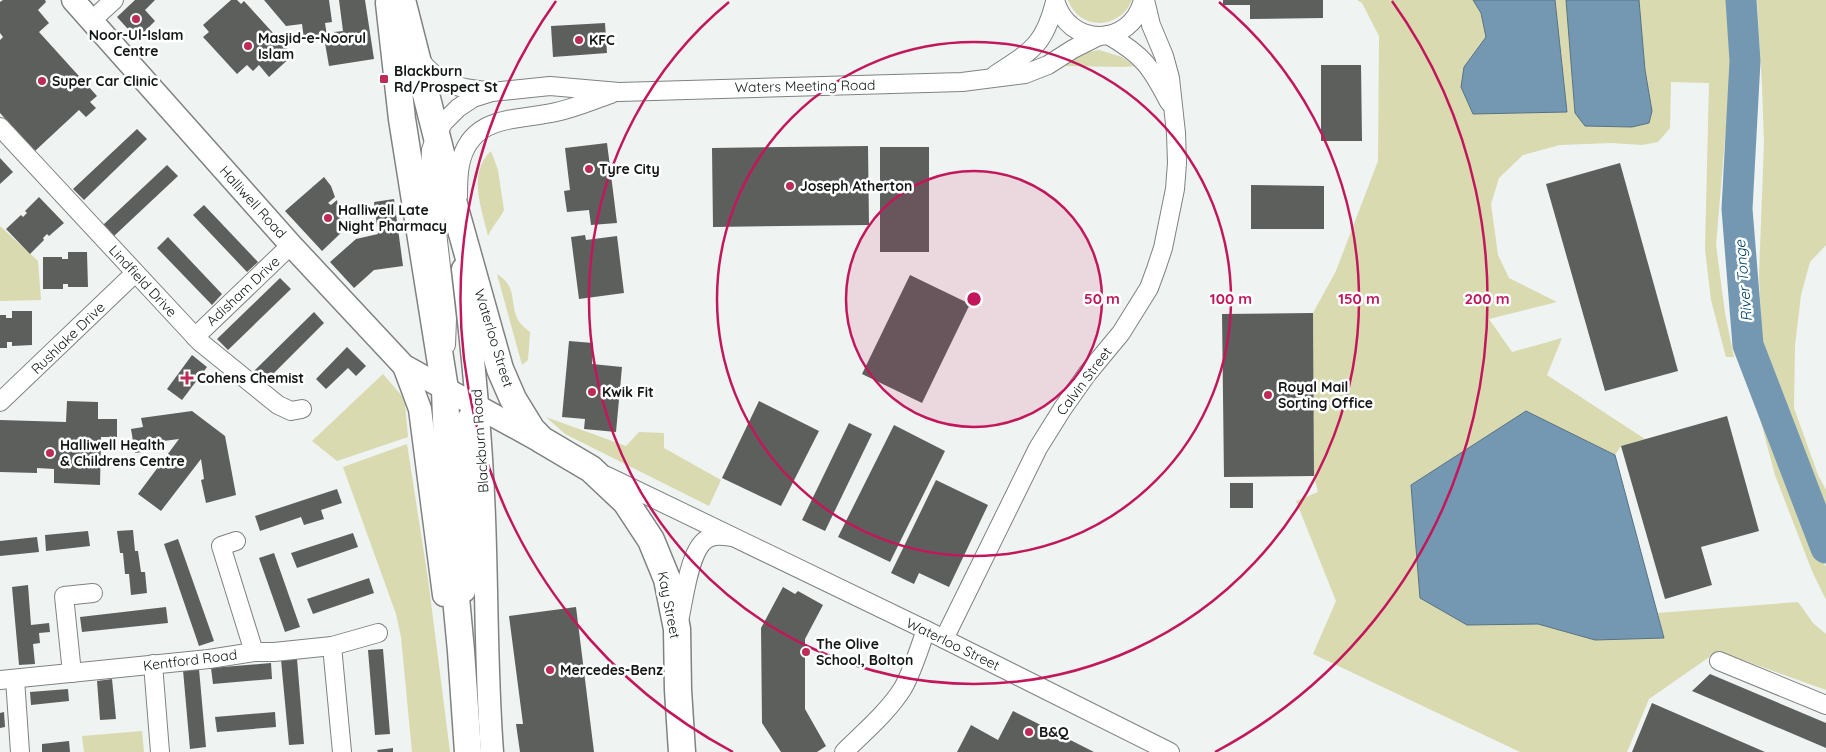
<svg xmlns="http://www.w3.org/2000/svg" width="1826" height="752" font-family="Quicksand,sans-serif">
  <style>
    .green { fill: #d9daaf }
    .water { fill: #7498b2; stroke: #587183 }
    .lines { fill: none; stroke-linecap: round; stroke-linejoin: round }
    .river { stroke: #7498b2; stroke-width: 31 }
    .building { fill: #5d5f5d }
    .minor-casing { stroke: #7f8281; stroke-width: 20 }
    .major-casing { stroke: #7f8281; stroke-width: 25 }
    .highway-casing { stroke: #7f8281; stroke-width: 29 }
    .minor { stroke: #fff; stroke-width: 18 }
    .major { stroke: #fff; stroke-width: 22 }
    .highway { stroke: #fff; stroke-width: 26 }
    .ring { fill: none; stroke: #c2185b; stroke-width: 2.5 }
    .poi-dot { fill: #bc2c56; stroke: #feffff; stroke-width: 2 }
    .labels { text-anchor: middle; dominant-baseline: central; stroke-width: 5; stroke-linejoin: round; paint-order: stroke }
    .poi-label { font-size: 14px; font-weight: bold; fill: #151615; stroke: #feffff; text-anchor: start }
    .street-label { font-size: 14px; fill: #151615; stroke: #feffff }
    .water-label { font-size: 15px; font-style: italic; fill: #004367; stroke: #feffff }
    .centre { fill: #c2185b; stroke: #feffff; stroke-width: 2.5 }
    .ring-label { font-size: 15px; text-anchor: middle; font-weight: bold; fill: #c2185b; stroke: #feffff; stroke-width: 5; stroke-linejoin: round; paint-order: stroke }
  </style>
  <rect width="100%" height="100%" fill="#eff3f1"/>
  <g class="green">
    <path d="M1068 0H1132C1120 30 1079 31 1068 0Z"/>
    <path d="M1357 0H1473L1481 13 1486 37 1464 67 1567 112 1555 0H1566L1575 113 1585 126 1632 127 1649 123 1652 111 1645 70 1639 0H1728L1732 58 1716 245 1725 313 1734 357H1726L1711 300 1705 249 1709 83 1671 82 1670 128 1658 142 1642 145 1611 143 1560 145 1523 155 1499 178 1491 204 1498 255 1509 278 1557 302 1489 319 1512 352 1562 338 1547 375 1645 439 1621 446 1615 455 1526 411 1411 485 1420 598 1467 625 1538 624 1595 640 1664 638 1658 613 1798 602 1813 623 1826 634V690L1718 651 1649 699 1627 752H1520L1313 654 1336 601 1296 501 1318 492 1314 476 1313 313 1336 271 1378 161 1379 36 1362 3Z"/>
    <path d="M1757 0H1826V245L1810 262 1801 295 1795 345 1794 408 1818 475 1826 490V530L1812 497 1762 345 1759 275 1764 143 1762 86Z"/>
    <path d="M1099 50 1122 57 1134 66 1124 67 1065 66C1076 57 1085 52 1099 50Z"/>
    <path d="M491 151 498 170 504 210C500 219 492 226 488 236 482 209 467 173 491 151Z"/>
    <path d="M0 226 38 261 41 300 0 301Z"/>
    <path d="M497 274C518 287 509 302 518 320 521 325 526 329 530 332L528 360 522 365Z"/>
    <path d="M1742 351 1816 551 1826 567V600L1812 571 1775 475Z"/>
    <path d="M383 374 401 395 405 404 408 437 337 461 312 441Z"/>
    <path d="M546 417 626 446 639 432 664 433V448L721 480 709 506 565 434Z"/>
    <path d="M407 444 428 579 450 752H412L401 637 396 614 343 467Z"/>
    <path d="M142 731 144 752H84L82 736Z"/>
  </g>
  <g class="water">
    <path d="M1473 0H1555L1567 112 1473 114 1461 87 1464 67 1486 37 1481 13Z"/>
    <path d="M1566 0H1639L1645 70 1652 111 1649 123 1632 127 1585 126 1575 113Z"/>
    <path d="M1526 411 1615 455 1664 638 1595 640 1538 624 1467 625 1420 598 1411 485Z"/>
  </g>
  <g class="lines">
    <path class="river" d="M1741 0 1745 61 1737 209 1748 345 1826 548"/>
  </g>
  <g class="building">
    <path d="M3 0H45L46 2 38 10 49 23 39 32 97 96 90 102 96 108 86 117 79 110 35 151 0 113V40L3 37 0 33V2Z"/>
    <path d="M135 0H155L145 10 155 21 137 39 117 17Z"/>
    <path d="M231 0H237L241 4 244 1 293 55 269 77 259 65 253 71 247 65 237 74 203 37 209 32 203 25Z"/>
    <path d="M264 0H329L332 22 325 23 327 36 304 39 302 24 286 26Z"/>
    <path d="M339 0H365L374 59 329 66 325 43 336 41 334 32 343 31Z"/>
    <path d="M1223 0H1323V18L1250 19V5H1223Z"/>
    <path d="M605 23 607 53 553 57 551 26Z"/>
    <path d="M1321 65H1361L1362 141H1321Z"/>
    <path d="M137 129 147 139 84 200 73 189Z"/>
    <path d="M607 143 617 223 591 225 589 210 567 212 564 191 570 190 565 148Z"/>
    <path d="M868 146 869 225 713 227 712 148Z"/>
    <rect x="880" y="147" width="49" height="105"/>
    <path d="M0 158 13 172 0 184Z"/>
    <path d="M1620 163 1678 371 1605 391 1546 184Z"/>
    <path d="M167 165 178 176 114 236 103 225Z"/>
    <path d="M324 177 331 186 335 197 328 203 331 205 337 200 342 232 322 251 285 211Z"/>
    <path d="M1251 185 1324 186V229H1251Z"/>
    <path d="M39 197 64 223 49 236 47 234 43 238 44 240 30 254 6 229 21 215 23 217 27 213 25 211Z"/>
    <path d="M394 199 403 266 374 270 354 288 330 262 356 239 378 234 374 202Z"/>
    <path d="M204 205 258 262 247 272 193 215Z"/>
    <path d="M585 235 586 240 617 236 624 293 579 299 571 237Z"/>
    <path d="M168 237 222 294 212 305 157 248Z"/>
    <path d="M68 252H87L88 287H68V284H63V289H43V257H62V259H68Z"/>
    <path d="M910 275 970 304 922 403 862 374Z"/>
    <path d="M280 278 291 289 228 350 217 339Z"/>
    <path d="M12 311H32V345L12 346V342H7V348H0V315H6V318H12Z"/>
    <path d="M314 312 324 323 265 382 254 371Z"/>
    <path d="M1313 313 1314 476 1224 477 1222 314Z"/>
    <path d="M569 341 593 343 592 364 622 367 616 432 584 429 585 419 562 417Z"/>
    <path d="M347 347 366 366 356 376 348 368 326 389 316 379Z"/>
    <path d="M192 355 207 367 182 400 167 389Z"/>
    <path d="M67 401 98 402V419H117V437H101L100 485 54 483V469L37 468V473L0 472V420L66 422Z"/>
    <path d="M759 401 819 431 781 506 722 478Z"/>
    <path d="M192 411 225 436 236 495 206 503 201 480 204 479 201 459 161 511 138 494 179 439 148 443 149 451 135 453 131 429 143 427 141 418Z"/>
    <path d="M1727 416 1759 531 1701 547 1712 585 1665 599 1621 446Z"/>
    <path d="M849 423 872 434 825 531 802 520Z"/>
    <path d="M894 425 945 451 890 562 838 537Z"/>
    <path d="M936 480 988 505 949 587 919 573 914 584 891 573Z"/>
    <rect x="1230" y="483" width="23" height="25"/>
    <path d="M337 489 342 503 321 510 324 519 304 525 301 517 260 531 255 516Z"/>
    <path d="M133 530 135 551H138L141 572H145L147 593 131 595 129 574H125L123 553H120L117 531Z"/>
    <path d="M88 531 90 546 46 551 45 535Z"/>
    <path d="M353 533 358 547 297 568 291 553Z"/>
    <path d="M37 537 39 552 0 556V541Z"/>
    <path d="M178 539 214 641 199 646 164 544Z"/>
    <path d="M274 553 300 627 285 632 259 558Z"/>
    <path d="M369 578 374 593 313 614 307 599Z"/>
    <path d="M28 585 31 625 49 623 50 632 39 633 40 643 33 644 35 664 19 665 12 587Z"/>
    <path d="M783 587 795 594 798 591 823 605 805 639V709L826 746 817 752H781L762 723 761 628Z"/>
    <path d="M166 607 168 623 82 632 80 617Z"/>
    <path d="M576 607 594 752H520L516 724H523L509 616Z"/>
    <path d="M383 649 390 734 375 735 368 650Z"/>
    <path d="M297 659 304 744 289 745 281 660Z"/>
    <path d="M271 663 272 679 213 684 211 668Z"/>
    <path d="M199 669 206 747 190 749 183 670Z"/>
    <path d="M1710 674 1826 723V748L1692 691Z"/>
    <path d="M112 679 116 719 100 720 97 681Z"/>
    <path d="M68 689 69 701 31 705 30 692Z"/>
    <path d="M1652 703 1765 752H1632Z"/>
    <path d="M1013 711 1094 752H957L971 725 998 740Z"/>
    <path d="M4 712 5 727 0 728V713Z"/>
    <path d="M275 712 276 727 217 732 215 717Z"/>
    <path d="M69 741 70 752H42V744Z"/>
    <path d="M393 748V752H378L377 750Z"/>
  </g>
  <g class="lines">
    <g class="minor-casing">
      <g id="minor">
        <path d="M1055 0C1068 48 1131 48 1143 0"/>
        <path d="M92 20 114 0"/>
        <path d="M1108 35C1143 55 1151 67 1169 102"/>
        <path d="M419 59C442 87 454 87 487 91"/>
        <path d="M995 75C1031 51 1044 46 1055 2"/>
        <path d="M0 127 200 342 278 405 291 411 302 409"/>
        <path d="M458 196C458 186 458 175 460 165 470 114 517 121 556 112 575 108 593 100 611 94"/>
        <path d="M195 337 291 245"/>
        <path d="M446 345 447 319 430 171 431 150 437 133 444 122 458 108 473 98 492 92 550 86 619 92 962 82 1025 74 1048 65 1073 49 1099 36"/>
        <path d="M0 402 135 273"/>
        <path d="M607 476 926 630 1170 752"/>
        <path d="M236 541 221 546 254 652"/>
        <path d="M679 621C684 601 689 546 709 538 716 534 725 536 732 537"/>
        <path d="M944 639 1038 448 1063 408 1087 374 1121 333 1149 288 1156 269 1163 248 1175 189 1177 163 1176 133 1170 78 1164 56 1151 25 1145 0"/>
        <path d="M332 646 342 752"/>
        <path d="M1719 661 1826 705"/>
        <path d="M153 664 160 752"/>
        <path d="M72 673 64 596 93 593"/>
        <path d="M15 679 20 752"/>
        <path d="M0 680 209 659 254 652H274L332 646 378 633"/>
        <path d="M844 752C864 732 888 712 903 688 913 670 919 649 926 630"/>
      </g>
    </g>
    <g class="major-casing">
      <g id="major">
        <path d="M73 0 291 245 404 366 542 442"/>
        <path d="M463 269C473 352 481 434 484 518 487 596 486 674 492 752"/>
        <path d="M404 366 420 409 444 595"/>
        <path d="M464 591 466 547 464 437C466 423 467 417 478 408"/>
      </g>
    </g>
    <g class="highway-casing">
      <g id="highway">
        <path d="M402 0 456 212 500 369 513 399 532 430 542 440 591 469 626 502 651 540 667 579 677 629 678 690 682 752"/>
        <path d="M389 3 402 119 445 389 450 534 461 651 468 752"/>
      </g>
    </g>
    <use href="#minor" class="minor"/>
    <use href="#major" class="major"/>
    <use href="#highway" class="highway"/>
  </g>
  <circle cx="974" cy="299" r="128" fill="#c2185b" fill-opacity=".12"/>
  <g class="ring">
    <circle cx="974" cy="299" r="128"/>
    <circle cx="974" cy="299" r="257"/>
    <path d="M1219 2A385 385 0 1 1 729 2"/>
    <path d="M733 752A513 513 0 0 1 556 1M1392 1A513 513 0 0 1 1215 752"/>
  </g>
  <g class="poi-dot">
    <circle cx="136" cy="19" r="5"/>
    <circle cx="579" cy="40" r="5"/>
    <circle cx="248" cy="46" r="5"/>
    <rect x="379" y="74" width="10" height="10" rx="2.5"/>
    <circle cx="42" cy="81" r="5"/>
    <circle cx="589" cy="169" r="5"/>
    <circle cx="790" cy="186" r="5"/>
    <circle cx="328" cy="218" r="5"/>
    <path d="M184.5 370.5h5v5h5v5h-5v5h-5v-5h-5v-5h5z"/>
    <circle cx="592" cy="392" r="5"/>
    <circle cx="1268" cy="395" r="5"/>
    <circle cx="50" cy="453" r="5"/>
    <circle cx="806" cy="652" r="5"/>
    <circle cx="550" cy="670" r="5"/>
    <circle cx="1029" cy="732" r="5"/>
  </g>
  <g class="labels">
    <g class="poi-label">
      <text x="136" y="35" text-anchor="middle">Noor-Ul-Islam<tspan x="136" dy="16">Centre</tspan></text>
      <text x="258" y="38">Masjid-e-Noorul<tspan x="258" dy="16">Islam</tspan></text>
      <text x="589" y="40">KFC</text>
      <text x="394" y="71">Blackburn<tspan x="394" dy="16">Rd/Prospect St</tspan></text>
      <text x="52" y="81">Super Car Clinic</text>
      <text x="599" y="169">Tyre City</text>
      <text x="800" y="186">Joseph Atherton</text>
      <text x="338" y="210">Halliwell Late<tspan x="338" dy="16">Night Pharmacy</tspan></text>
      <text x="197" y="378">Cohens Chemist</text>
      <text x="1278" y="387">Royal Mail<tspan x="1278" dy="16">Sorting Office</tspan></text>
      <text x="602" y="392">Kwik Fit</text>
      <text x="60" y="445">Halliwell Health<tspan x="60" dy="16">&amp; Childrens Centre</tspan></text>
      <text x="816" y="644">The Olive<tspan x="816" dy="16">School, Bolton</tspan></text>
      <text x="560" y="670">Mercedes-Benz</text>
      <text x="1039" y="732">B&amp;Q</text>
    </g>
    <g class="street-label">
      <text transform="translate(805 86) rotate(-1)">Waters Meeting Road</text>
      <text transform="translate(253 202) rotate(48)">Halliwell Road</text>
      <text transform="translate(143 281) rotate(47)">Lindfield Drive</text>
      <text transform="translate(243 291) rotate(-43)">Adisham Drive</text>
      <text transform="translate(68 338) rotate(-44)">Rushlake Drive</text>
      <text transform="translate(494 338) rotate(73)">Waterloo Street</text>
      <text transform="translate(1084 381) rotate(-53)">Calvin Street</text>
      <text transform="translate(480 441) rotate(-94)">Blackburn Road</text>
      <text transform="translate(669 605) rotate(79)">Kay Street</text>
      <text transform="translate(953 644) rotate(26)">Waterloo Street</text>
      <text transform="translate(190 660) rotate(-7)">Kentford Road</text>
    </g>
    <g class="water-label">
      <text transform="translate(1743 281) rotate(-95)">River Tonge</text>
    </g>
  </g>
  <circle cx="974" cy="299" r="8" class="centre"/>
  <g class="ring-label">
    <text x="1102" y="304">50 m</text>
    <text x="1231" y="304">100 m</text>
    <text x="1359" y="304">150 m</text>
    <text x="1487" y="304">200 m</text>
  </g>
</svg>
